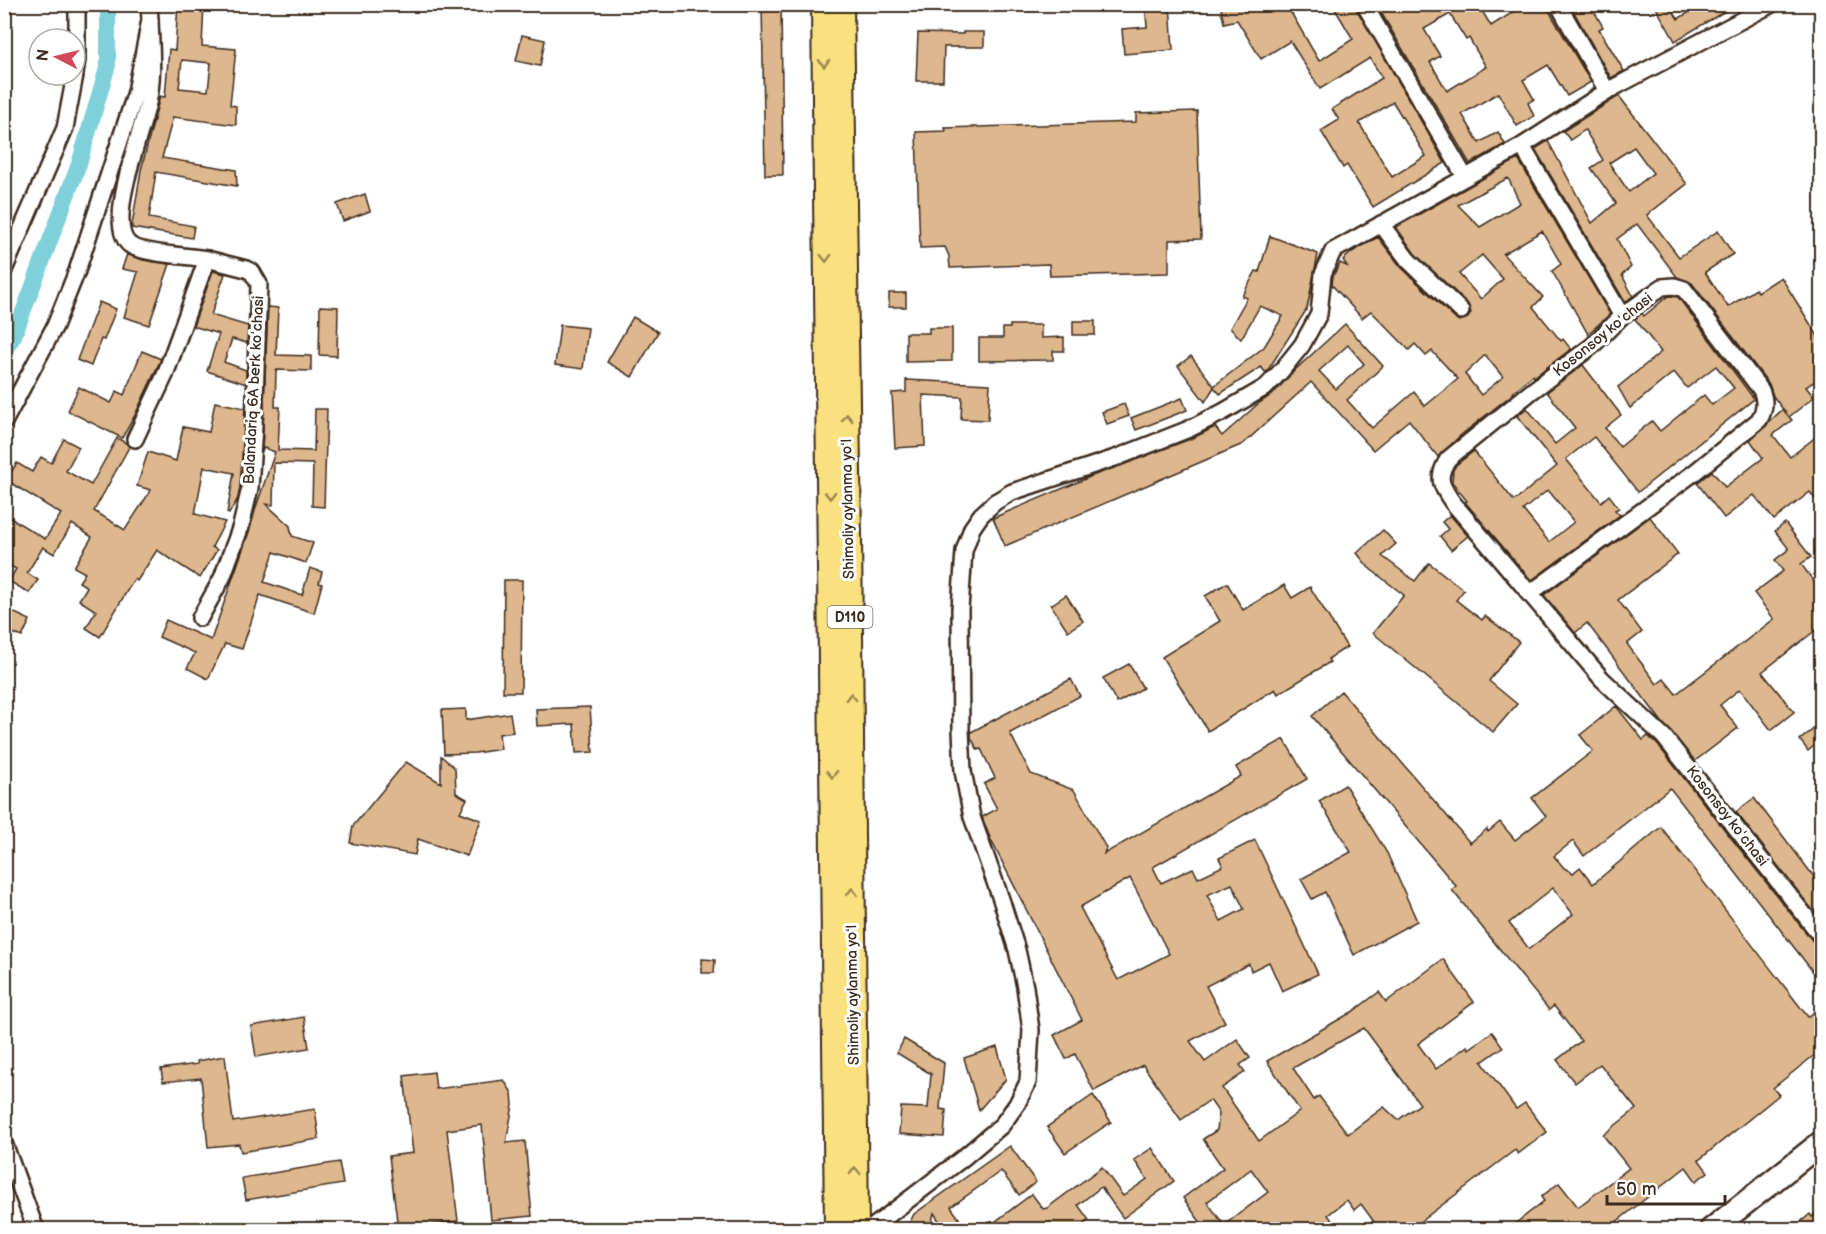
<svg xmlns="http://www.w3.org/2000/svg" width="1826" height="1234" font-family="'Balsamiq Sans',sans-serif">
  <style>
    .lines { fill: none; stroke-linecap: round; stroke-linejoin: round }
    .canal { stroke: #7fd0d8; stroke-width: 16 }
    .building { fill: #ddb78e; stroke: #3b2a1e; stroke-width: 1.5; fill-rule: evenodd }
    .minor-casing { stroke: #3b2a1e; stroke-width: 20 }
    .secondary-casing { stroke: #3b2a1e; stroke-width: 27 }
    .primary-casing { stroke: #3b2a1e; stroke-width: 28 }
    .minor { stroke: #fff; stroke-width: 15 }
    .secondary { stroke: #fff; stroke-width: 22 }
    .primary { stroke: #fae180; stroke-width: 24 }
    .oneway { stroke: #9a864f }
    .labels { text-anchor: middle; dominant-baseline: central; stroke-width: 6; stroke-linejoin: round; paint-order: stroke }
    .shield { fill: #fff; stroke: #766a62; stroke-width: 1.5 }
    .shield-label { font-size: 14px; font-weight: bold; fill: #3b2a1e }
    .street-label { font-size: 15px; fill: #3b2a1e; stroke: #fff }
  </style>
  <rect width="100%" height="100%" fill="#fff"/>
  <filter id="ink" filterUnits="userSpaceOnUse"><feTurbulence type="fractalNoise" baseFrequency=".0167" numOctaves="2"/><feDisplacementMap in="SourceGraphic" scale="12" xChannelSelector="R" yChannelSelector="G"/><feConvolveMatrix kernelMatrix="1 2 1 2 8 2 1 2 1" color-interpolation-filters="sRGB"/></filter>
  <g filter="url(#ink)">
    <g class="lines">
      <path class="canal" d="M4 351 14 336 79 164 108 65V4"/>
    </g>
    <g class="building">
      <path d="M178 4H204L202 46 236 49 230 105 236 106V125L173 117 162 158 236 170 237 186 156 172 149 218 194 226 192 238 132 228V225L141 170 160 96 165 97 169 49 175 50ZM182 60 211 63 208 91 179 88Z"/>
      <path d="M762 4H781L783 175H765Z"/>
      <path d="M1145 4H1170L1173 50 1124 54 1122 29 1147 27Z"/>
      <path d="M1220 4H1286L1319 61 1353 39 1332 4H1354L1445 163 1373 207 1347 165 1343 168 1321 131 1339 120 1332 109 1382 78 1370 58 1320 89 1290 41 1261 59 1237 20 1224 23ZM1393 102 1426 156 1392 177 1359 123Z"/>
      <path d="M1376 4H1396L1399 10 1408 4H1478L1491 26 1526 4H1545L1591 82 1567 96 1548 65 1523 80 1534 99 1528 103 1534 116 1517 126 1498 93 1462 114 1479 143 1498 132 1505 144 1470 164ZM1450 14 1466 40 1469 38 1486 67 1447 91 1430 62 1440 56 1424 29Z"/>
      <path d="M1572 4H1590L1603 27 1599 29 1624 71 1611 78 1570 5Z"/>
      <path d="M1654 4H1669L1678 19 1703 4H1737L1675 41Z"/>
      <path d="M963 32H984V47H944L943 81H916L918 33 963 34Z"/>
      <path d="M522 35 545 40 540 66 516 61Z"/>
      <path d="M1619 96 1687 184 1647 215 1679 257 1718 231 1733 254 1705 272 1728 307 1756 289 1758 292 1781 277 1821 341V377L1806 387 1814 397 1789 417 1792 420 1773 435 1790 457 1821 433V507L1810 492 1774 520 1754 495 1724 518 1697 483 1712 471 1725 487 1763 458 1750 440 1783 409 1788 416 1773 396 1769 384 1692 283 1677 277 1637 224 1617 239 1631 267 1622 275 1633 296 1625 302 1535 149 1548 141 1592 223 1616 203 1591 168 1603 160 1585 130 1570 140 1563 131ZM1634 147 1653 173 1629 192 1609 163Z"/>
      <path d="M1197 111 1201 239 1169 240V273L1050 276 1049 264 950 268 949 256 945 247 920 248 916 132 946 131 945 128 1136 122V113Z"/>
      <path d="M1518 159 1610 314 1588 334 1552 271 1561 264 1542 231 1503 254 1543 297 1533 307 1561 341 1563 339 1571 349 1534 377 1533 375 1513 392 1514 393 1461 435 1438 457 1409 420 1373 450 1311 382 1243 444 1005 546 993 518 1092 476 1193 438 1215 427 1222 436 1259 403 1273 394 1296 369 1345 324 1383 366 1347 400 1372 428 1414 392 1425 406 1458 379 1432 351 1426 356 1415 344 1409 350 1371 311 1362 318 1332 285 1333 276 1340 263 1347 266 1343 260 1352 252 1378 237 1401 267 1454 318 1459 321 1468 318 1471 313 1468 304 1415 254 1396 227ZM1508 178 1520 203 1480 227 1458 205ZM1482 255 1503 279 1481 299 1459 274ZM1348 345 1364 364 1336 389 1319 371ZM1485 355 1503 377 1481 395 1465 374Z"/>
      <path d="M365 194 370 211 343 221 337 204Z"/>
      <path d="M1270 236 1318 254 1307 309 1266 373 1261 367 1220 394 1214 387 1205 402 1178 366 1191 356 1214 386 1264 347 1283 316 1260 306 1241 339 1230 328 1247 298 1242 296 1256 271 1259 272Z"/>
      <path d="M127 254 143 260 170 264 149 325 124 317 138 272 122 269Z"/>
      <path d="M213 271 225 274 211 315 248 326 247 343 232 339 224 362 246 370V384L207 371 219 334 193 326Z"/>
      <rect x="889" y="293" width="17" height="14"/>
      <path d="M1668 296 1678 297 1754 399 1638 492 1594 437 1566 459 1601 502 1609 495 1619 508 1615 510 1620 515 1532 580 1530 579 1465 502 1467 501 1452 482 1453 470 1456 465 1474 451 1514 501 1557 466 1517 416 1527 408 1555 444 1575 428 1547 392 1583 365 1621 415 1605 428 1620 447 1652 421 1660 431 1704 395 1712 405 1734 388 1716 366 1687 388 1674 372 1630 408 1618 387 1661 352 1635 319 1642 313 1644 316ZM1548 490 1574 522 1549 542 1523 510Z"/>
      <path d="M99 302 116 309 104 340 101 339 91 366 77 360Z"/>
      <path d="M320 306 338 307 337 356 319 355Z"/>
      <path d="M268 307 278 308 276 355 311 356V371L276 370 275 407H280L278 450 314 451 315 409H327L324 507 312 506 313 464 274 463 273 505 266 504 290 526 292 536 313 543 306 563 274 552 264 582 302 595 310 568 322 572 319 583 322 584 314 613 260 595 242 649 225 644 208 679 187 668 195 653 159 637 166 620 211 640 250 529 256 507 275 452 264 448 262 451Z"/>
      <path d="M633 317 658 332 632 377 607 362Z"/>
      <rect x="1073" y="321" width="22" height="14"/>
      <path d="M560 325 588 328 583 369 555 365Z"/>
      <path d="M1010 325H1041V338L1064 337V351H1053V360L979 361V338H1003V328H1010Z"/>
      <path d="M929 328H952V361L906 362V333H929Z"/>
      <path d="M142 351 161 359 135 415 122 438 68 411 79 387 111 403 117 391 124 395Z"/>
      <path d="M906 380 990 384 988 420 961 419 962 397 923 395 925 446 895 448 892 393 906 392Z"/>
      <path d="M1182 398 1187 410 1136 430 1131 418Z"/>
      <path d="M215 402 245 408 240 487 238 498 229 514 227 513 234 473 204 467 195 514 225 522 212 547 217 550 200 578 157 550 137 581 134 579 100 637 86 628 96 611 79 600 87 587 79 582 85 573 74 567 92 537 72 524 54 554 43 547 27 573 38 580 29 593 9 581 16 569 4 562V514L45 539 61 514 6 480 17 463 32 472 41 457 51 463 64 439 79 447 66 471 91 485 117 438 126 443 129 447 94 511 125 530 151 490 137 486 148 452 176 461 183 427 209 432Z"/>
      <path d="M1124 404 1129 416 1107 424 1102 412Z"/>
      <path d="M1450 515 1468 536 1451 550 1440 536 1448 529 1442 522Z"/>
      <path d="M1650 517 1678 554 1618 600 1642 632 1627 644 1657 684 1664 679 1676 694 1774 619 1754 593 1783 571 1775 560 1789 549 1775 531 1785 523 1811 557 1801 564 1821 591V626L1762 672 1794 712 1771 730 1740 689 1720 705 1738 728 1695 761 1662 722 1587 623 1575 633 1544 595Z"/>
      <path d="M1383 530 1396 544 1382 556 1415 581 1429 563 1464 590 1456 600 1482 620 1485 616 1519 642 1489 681 1517 704 1493 732 1373 633 1404 595 1369 568 1357 553Z"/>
      <path d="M504 580H522L521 692H503Z"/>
      <path d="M1227 583 1243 610 1284 585 1292 598 1310 587 1347 647 1328 659 1330 662 1278 694 1275 689 1208 731 1162 657 1220 621 1205 596Z"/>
      <path d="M1066 595 1083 621 1068 631 1051 605Z"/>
      <path d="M4 608 30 620 22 637 4 629Z"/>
      <path d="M1129 664 1143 688 1117 703 1103 678Z"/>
      <path d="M1071 679 1080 696 1010 733 1031 774 1074 790 1106 848 1104 854 1241 776 1236 767 1284 739 1307 779 1153 867 1161 883 1193 868 1198 878 1223 866 1219 858 1255 840 1318 974 1282 991 1269 962 1251 971 1249 964 1206 986 1225 1022 1190 1041 1205 1062 1237 1039 1250 1058 1240 1065 1245 1072 1222 1088 1259 1141 1300 1111 1267 1061 1352 1012 1379 992 1386 1002 1443 959 1474 1002 1418 1044 1436 1069 1467 1046 1469 1049 1492 1032 1503 1047 1482 1062 1516 1109 1525 1103 1547 1132 1518 1154 1515 1150 1409 1230H1380L1361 1204 1354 1210 1347 1200 1328 1215 1335 1224 1327 1230H1206L1183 1198 1223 1168 1203 1139 1217 1130 1219 1113 1210 1100 1181 1120 1143 1065 1094 1091 1075 1054 1066 1059 1054 1035 1082 1020 990 838 982 817 997 809 984 784 995 778 981 749 978 750 971 738V732ZM1130 878 1169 954 1118 980 1080 907ZM1232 884 1244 909 1221 921 1207 895ZM1364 1028 1420 1104 1398 1120 1384 1107 1348 1134 1319 1096 1314 1100 1293 1068ZM1251 1169 1268 1192 1224 1225 1207 1202Z"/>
      <path d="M1341 691 1470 843 1487 829 1488 832 1500 822 1515 840 1546 816 1532 798 1593 751 1580 735 1616 706 1643 740 1648 736 1657 744 1814 943 1821 946V982L1670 788 1584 856 1573 841 1554 856 1564 868 1573 873 1580 867 1593 884 1661 827 1808 1017 1821 1006V1050L1773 1088 1779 1095 1699 1160 1708 1172 1696 1181 1686 1167 1606 1230H1507L1544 1201 1541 1197 1559 1183 1578 1207 1629 1168 1603 1135 1636 1109 1600 1064 1575 1083 1557 1060 1581 1041 1554 1006 1549 1010 1452 890 1456 886 1312 716ZM1553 888 1573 914 1529 949 1509 923Z"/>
      <path d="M590 707 593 752 576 753 574 724 537 726 536 709Z"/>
      <path d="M466 709V720L510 713 513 732 499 734 501 749 475 753 444 754 442 710Z"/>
      <path d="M1821 723V740L1808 751 1800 740Z"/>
      <path d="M441 756 455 768 456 793 467 799 460 812 481 820 467 856 418 839 415 855 350 843 353 826 406 762 441 783Z"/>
      <path d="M1345 785 1387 853 1417 921 1354 955 1325 892 1312 899 1301 879 1351 852 1319 801Z"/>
      <path d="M1754 798 1821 886V921L1736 812Z"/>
      <path d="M702 959 715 960 714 973H702Z"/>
      <path d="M304 1017 309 1048 256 1057 251 1026Z"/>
      <path d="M904 1039 944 1063 940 1109 946 1110 944 1137 899 1134 901 1107 928 1108 931 1074 897 1053Z"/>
      <path d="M997 1047 1006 1079 979 1110 964 1058Z"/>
      <path d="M225 1056 233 1122 315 1109 319 1139 241 1152 239 1144 208 1147 201 1078 163 1082 161 1069 198 1064 197 1061Z"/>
      <path d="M434 1072 436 1089 504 1080 512 1093 513 1105 506 1143 525 1141 532 1216 491 1220 482 1125 447 1130 458 1221 398 1229 389 1156 413 1153 404 1076Z"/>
      <path d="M1093 1095 1111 1122 1065 1153 1047 1127Z"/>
      <path d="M1010 1146 1036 1182 1019 1195 1001 1171 951 1207 967 1230H945L934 1213 930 1230H906L914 1214Z"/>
      <path d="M1152 1148 1174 1181 1123 1218 1101 1187 1078 1205 1089 1220 1076 1230H984L1032 1194 1043 1209 1047 1208 1102 1167 1123 1196 1147 1179 1134 1160Z"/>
      <path d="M339 1162 343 1184 246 1200 242 1178Z"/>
      <path d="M1821 1209V1230H1791L1810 1214 1812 1217Z"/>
    </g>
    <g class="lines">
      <g class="minor-casing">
        <g id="minor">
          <path d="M1364 4 1465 177"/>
          <path d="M1558 4 1607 91"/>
          <path d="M75 73 77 60V4"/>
          <path d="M1522 146 1622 316"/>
          <path d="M1381 224 1408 260 1461 311"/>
          <path d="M4 270 65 128 75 75"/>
          <path d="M4 422 55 326 77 271 136 92 150 20 149 4"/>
          <path d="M135 439 165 375 207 259C190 256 142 254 130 245 104 225 142 132 148 103 154 75 151 48 150 20"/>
          <path d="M1529 594 1695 472 1759 420C1765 410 1766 401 1761 390L1684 289 1674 286 1662 287 1622 316 1592 346 1532 391 1448 459C1436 478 1441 486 1453 503L1602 679 1664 737 1822 937"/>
          <path d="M200 618 222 578 241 526 250 488 254 426 259 284 252 272 246 269 207 259"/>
          <path d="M4 1143 36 1230"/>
          <path d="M869 1230 963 1158 1002 1125 1017 1104 1028 1082 1031 1030 1025 987 1017 950 1001 899 972 817 963 771 961 730 960 609 964 551 972 528 981 515 995 502 1012 492 1118 457 1189 429 1223 412 1266 387 1282 370 1302 345 1319 314 1323 274 1333 251 1522 146 1607 91 1772 4"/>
        </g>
      </g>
      <g class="secondary-casing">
        <path id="secondary" d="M1711 1230 1822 1142"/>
      </g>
      <g class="primary-casing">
        <g id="primary">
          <path d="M824 4 837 1230"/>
          <path d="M841 4 849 537 856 1230"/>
        </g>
      </g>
      <use href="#minor" class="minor"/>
      <use href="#secondary" class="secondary"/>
      <use href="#primary" class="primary"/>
    </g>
    <defs><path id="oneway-chevron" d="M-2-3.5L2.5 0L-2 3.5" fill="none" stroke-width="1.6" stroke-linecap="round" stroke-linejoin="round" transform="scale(1.5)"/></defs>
    <g class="oneway">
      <use href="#oneway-chevron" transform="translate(824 63) rotate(89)"/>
      <use href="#oneway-chevron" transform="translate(826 258) rotate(89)"/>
      <use href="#oneway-chevron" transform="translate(847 418) rotate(-91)"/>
      <use href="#oneway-chevron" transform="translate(830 495) rotate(89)"/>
      <use href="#oneway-chevron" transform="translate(851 697) rotate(-91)"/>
      <use href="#oneway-chevron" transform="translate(832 774) rotate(89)"/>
      <use href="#oneway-chevron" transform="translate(852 892) rotate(-91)"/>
      <use href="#oneway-chevron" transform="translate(855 1171) rotate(-91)"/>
    </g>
  </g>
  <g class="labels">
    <rect class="shield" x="827.5" y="606" width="45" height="22" rx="4.5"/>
    <g class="shield-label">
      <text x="850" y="617">D110</text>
    </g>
    <g class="street-label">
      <text transform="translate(1603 335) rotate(-39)">Kosonsoy koʻchasi</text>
      <text transform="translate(254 390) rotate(-87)">Balandariq 6A berk koʻchasi</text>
      <text transform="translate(848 509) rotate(-91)">Shimoliy aylanma yoʻl</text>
      <text transform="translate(1727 816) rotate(52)">Kosonsoy koʻchasi</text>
      <text transform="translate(853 995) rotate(-91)">Shimoliy aylanma yoʻl</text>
    </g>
  </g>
  <rect width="1826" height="1234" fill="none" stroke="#fff" stroke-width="24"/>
  <rect x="12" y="12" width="1802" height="1210" fill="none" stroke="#3b2a1e" stroke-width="2" filter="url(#ink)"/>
  <g transform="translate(57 57) rotate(277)"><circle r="28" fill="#ffffff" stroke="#b1aaa5" stroke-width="1.5"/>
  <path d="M0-4.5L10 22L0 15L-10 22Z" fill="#d1495b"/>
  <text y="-9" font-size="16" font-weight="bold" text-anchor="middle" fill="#3b2a1e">N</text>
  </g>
  <path d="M1607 1195v9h118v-9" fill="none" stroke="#3b2a1e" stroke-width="3"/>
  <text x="1616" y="1195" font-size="18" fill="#3b2a1e" stroke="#ffffff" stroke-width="4.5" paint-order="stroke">50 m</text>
</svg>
